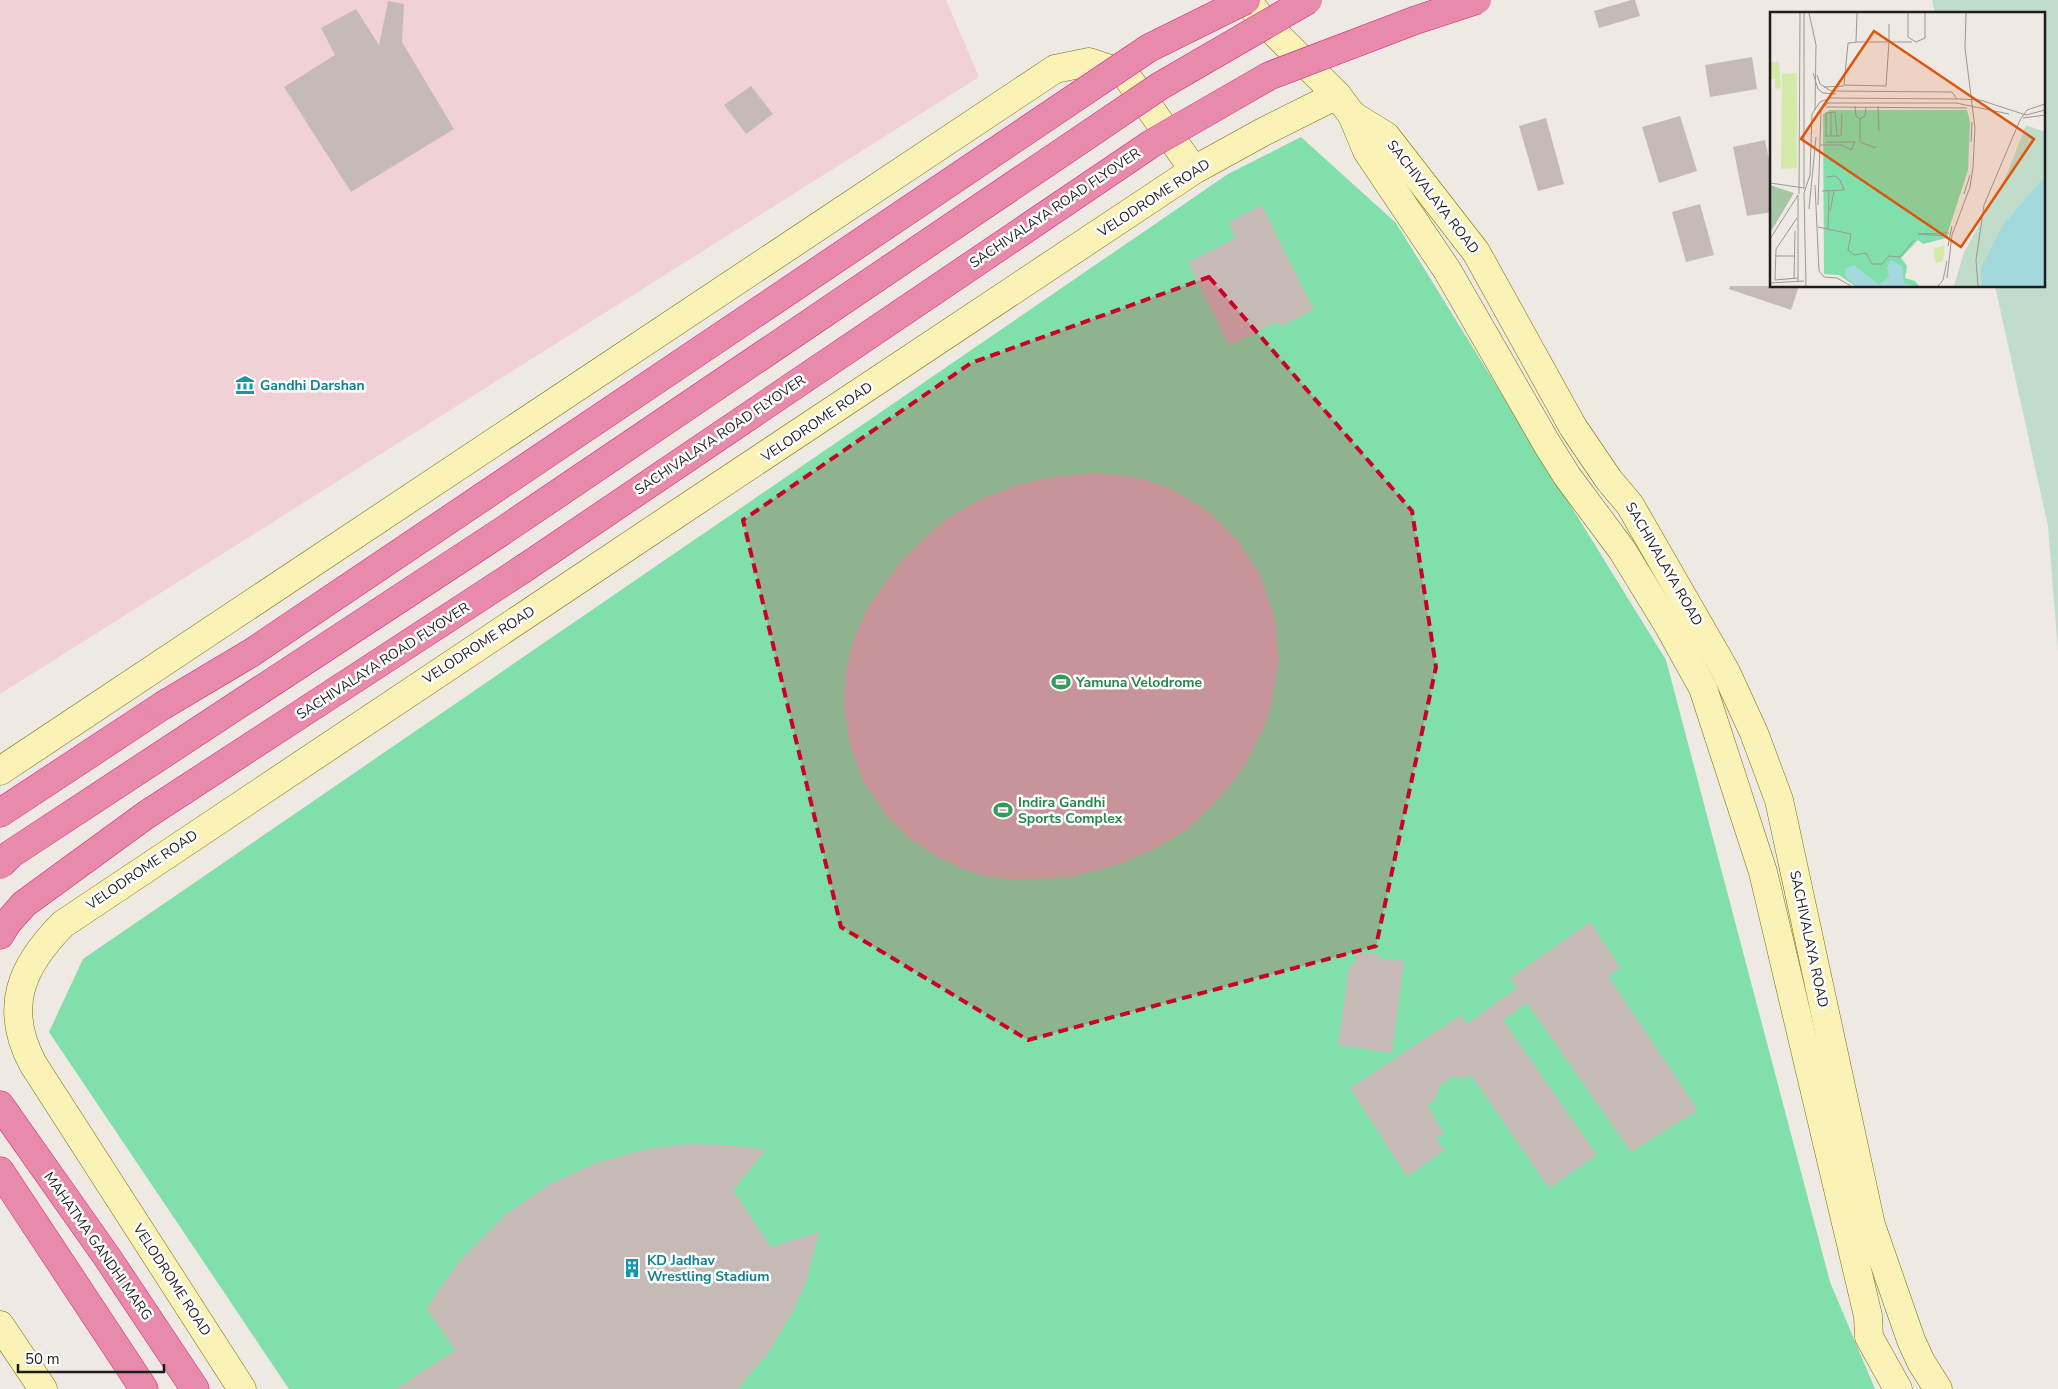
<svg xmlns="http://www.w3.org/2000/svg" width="2058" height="1389" font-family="'Nunito Sans',sans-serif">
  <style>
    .commercial { fill: #f0d2d6 }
    .wetland { fill: #c0ddcb }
    .pitch { fill: #80dfaa }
    .building { fill: #c6bab7 }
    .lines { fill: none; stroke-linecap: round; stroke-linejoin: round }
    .secondary-casing { stroke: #756f04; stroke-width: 29 }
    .highway-casing { stroke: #db2280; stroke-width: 29 }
    .secondary { stroke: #faf2b6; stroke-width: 28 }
    .highway { stroke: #e78aab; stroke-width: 28 }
    .highway-bridge-casing { stroke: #db2280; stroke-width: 29; stroke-linecap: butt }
    .highway-bridge { stroke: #e78aab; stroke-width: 28 }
    .marked { fill: #cb0022; fill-opacity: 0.2; stroke: #cb0022; stroke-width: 4; stroke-dasharray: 10 6; stroke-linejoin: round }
    .labels { text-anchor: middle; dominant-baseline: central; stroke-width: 5; stroke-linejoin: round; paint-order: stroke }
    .street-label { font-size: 14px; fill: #1d1d1d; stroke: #fff }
    .culture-label { font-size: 14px; font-weight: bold; fill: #0d838f; stroke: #fff; text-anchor: start }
    .leisure-label { font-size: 14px; font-weight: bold; fill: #27864d; stroke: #fff; text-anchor: start }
    .inset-road { fill: none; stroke: #9b9794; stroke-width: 1 }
    .view { fill: #de560d; fill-opacity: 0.15; stroke: #de560d; stroke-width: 2.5 }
    .inset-edge { fill: none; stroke: #1d1d1d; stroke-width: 2.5 }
  </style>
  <rect width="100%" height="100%" fill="#efe9e3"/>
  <path class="commercial" d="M0 0H946L979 77 0 694Z"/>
  <path class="wetland" d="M1932 0H2058V651L2048 526 1995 286H2044V14H1935Z"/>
  <path class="pitch" d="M1301 137 1396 223 1666 660 1830 1282 1875 1389H289L49 1032 83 959 1228 174Z"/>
  <g class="building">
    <path d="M1631 0H1635L1640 16 1599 28 1594 11Z"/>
    <path d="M388 1 404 4 402 42 454 129 351 192 284 87 335 55 321 28 356 9 379 45Z"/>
    <path d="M1752 57 1757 89 1710 97 1705 65Z"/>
    <path d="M751 86 773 114 746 134 724 105Z"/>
    <path d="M1680 116 1697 171 1659 183 1642 127Z"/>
    <path d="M1546 118 1564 184 1538 191 1519 126Z"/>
    <path d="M1765 140 1772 174V212L1747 216 1733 147Z"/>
    <path d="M1700 204 1714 255 1686 262 1672 212Z"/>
    <path d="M1262 205 1314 310 1280 327 1277 322 1229 345 1188 262 1236 238 1228 222Z"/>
    <path d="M1730 286H1799L1791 310 1729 289Z"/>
    <path d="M1098 473 1140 478 1171 489 1208 511 1237 540 1259 573 1274 615 1279 660 1270 709 1265 725 1251 753 1239 773 1224 793 1190 827 1160 846 1121 864 1070 877 1016 880 986 876 966 870 941 859 909 838 887 816 863 781 850 745 844 705 846 670 853 641 868 607 896 568 913 549 946 519 978 501 1014 486 1053 477Z"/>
    <path d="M1590 922 1620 967 1608 976 1698 1110 1631 1152 1527 1003 1503 1020 1597 1155 1549 1188 1471 1075 1461 1079 1455 1076 1440 1085 1435 1099 1427 1105 1444 1133 1436 1138 1444 1150 1407 1177 1350 1088 1461 1015 1467 1024 1517 988 1510 978Z"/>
    <path d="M1357 953 1379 954V958L1404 961 1392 1053 1338 1045 1349 966 1355 964Z"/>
    <path d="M684 1144 728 1145 766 1150 733 1190 771 1247 819 1232 807 1279 793 1311 770 1350 738 1389H396L455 1350 427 1309 437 1292 462 1258 505 1215 550 1184 593 1164 643 1150Z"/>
  </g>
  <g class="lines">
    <g class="secondary-casing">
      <g id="secondary">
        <path d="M1246 0 1271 29 1337 95 1352 115 1367 151 1447 270 1547 444 1567 476 1622 550 1668 625 1703 688 1763 872 1868 1316 1869 1337 1898 1389"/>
        <path d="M1352 115 1386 136 1476 252 1573 427 1609 480 1630 505 1726 672 1754 733 1779 800 1871 1225 1911 1340 1921 1362 1938 1389"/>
        <path d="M0 771 1055 69 1089 62 1125 74 1194 170"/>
        <path d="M0 1325 43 1389"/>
        <path d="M242 1389 33 1064C3 1008 21 966 63 924 439 670 817 422 1194 170L1263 132 1337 95"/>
      </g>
    </g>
    <g class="highway-casing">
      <g id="highway">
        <path d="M0 813 162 706"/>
        <path d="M0 935 8 922 24 904 146 815 526 567"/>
        <path d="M0 1105 107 1257 195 1389"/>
        <path d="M0 1171 144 1389"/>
      </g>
    </g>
    <use href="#secondary" class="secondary"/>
    <use href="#highway" class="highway"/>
    <g class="highway-bridge-casing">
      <g id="highway-bridge">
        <path d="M526 567 1151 144 1269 76 1416 20 1477 0"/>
        <path d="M162 706 251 653 1149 48 1246 0"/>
        <path d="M0 865 11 854 507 528 1160 86 1308 0"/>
      </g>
    </g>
    <use href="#highway-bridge" class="highway-bridge"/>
  </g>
  <path class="marked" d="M1209 277 1412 511 1436 667 1376 946 1028 1040 841 927 743 520 971 363Z"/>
  <defs>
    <g id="museum-bare" transform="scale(1.5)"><path d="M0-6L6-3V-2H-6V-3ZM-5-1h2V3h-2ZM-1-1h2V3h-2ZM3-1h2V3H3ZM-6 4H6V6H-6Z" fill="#0f9aa8" stroke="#fff" stroke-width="2.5" paint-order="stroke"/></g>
    <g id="stadium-bare" transform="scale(1.5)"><path d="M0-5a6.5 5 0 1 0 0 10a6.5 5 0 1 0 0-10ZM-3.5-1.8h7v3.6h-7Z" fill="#2e9e5b" stroke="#fff" stroke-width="2.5" paint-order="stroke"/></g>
    <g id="building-bare" transform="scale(1.5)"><path d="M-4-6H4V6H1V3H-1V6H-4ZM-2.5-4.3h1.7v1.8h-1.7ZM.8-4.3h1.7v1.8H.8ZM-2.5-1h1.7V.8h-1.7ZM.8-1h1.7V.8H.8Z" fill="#0f9aa8" stroke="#fff" stroke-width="2.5" paint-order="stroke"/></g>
  </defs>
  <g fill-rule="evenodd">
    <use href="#museum-bare" x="245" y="385"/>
    <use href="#stadium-bare" x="1061" y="682"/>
    <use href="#stadium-bare" x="1003" y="810"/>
    <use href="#building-bare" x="632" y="1268"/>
  </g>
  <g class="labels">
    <g class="street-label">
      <text transform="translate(1433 197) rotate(52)">SACHIVALAYA ROAD</text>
      <text transform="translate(1154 198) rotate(-33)">VELODROME ROAD</text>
      <text transform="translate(1055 208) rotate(-34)">SACHIVALAYA ROAD FLYOVER</text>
      <text transform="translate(817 422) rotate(-34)">VELODROME ROAD</text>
      <text transform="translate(720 435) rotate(-34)">SACHIVALAYA ROAD FLYOVER</text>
      <text transform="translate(1664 564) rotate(60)">SACHIVALAYA ROAD</text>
      <text transform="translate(479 645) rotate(-33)">VELODROME ROAD</text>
      <text transform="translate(383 661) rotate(-33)">SACHIVALAYA ROAD FLYOVER</text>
      <text transform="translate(142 870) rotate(-34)">VELODROME ROAD</text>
      <text transform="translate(1809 939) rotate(78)">SACHIVALAYA ROAD</text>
      <text transform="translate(98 1246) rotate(55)">MAHATMA GANDHI MARG</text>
      <text transform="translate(172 1280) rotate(57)">VELODROME ROAD</text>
    </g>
    <g class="culture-label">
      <text x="260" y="385">Gandhi Darshan</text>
      <text x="647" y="1260">KD Jadhav<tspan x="647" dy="16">Wrestling Stadium</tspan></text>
    </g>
    <g class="leisure-label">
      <text x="1076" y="682">Yamuna Velodrome</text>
      <text x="1018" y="802">Indira Gandhi<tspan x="1018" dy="16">Sports Complex</tspan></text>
    </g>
  </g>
  <g transform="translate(1770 12)">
    <rect width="275" height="275" fill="#efe9e3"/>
    <path d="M0 50H9L11 76 5 77V67H0ZM27 61V156L11 157 12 62ZM175 233 173 249 166 251 163 237Z" fill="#d3eaa8"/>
    <path d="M256 113 275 120V210L229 274H184L194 240 235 167Z" fill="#c0ddcb"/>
    <path d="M0 173 24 181 0 221Z" fill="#a5c8a4"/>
    <path d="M60 98H197L200 110 198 158 176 226 153 232 148 228 131 246 137 254 135 266 145 269 149 274H85L69 263 54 262 53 102Z" fill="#80dfaa"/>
    <path d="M275 165V274H211V256L234 211ZM121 248 132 254 134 271 143 274H86L76 265 75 257 84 253 109 273 119 265 117 256Z" fill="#a3d9dd"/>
    <path class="inset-road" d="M39 1 46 33 45 98M138 1V25L146 30 155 26V1M119 12V30L116 74 74 73 78 31 88 30H142M86 30 87 1M43 61 48 77 53 81 66 82M47 63 50 72 61 79 182 80 187 87M54 75 74 74M85 94 86 104 90 107 95 104 96 95M108 94 109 119M56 95 197 96M47 101 58 91H186L239 102M253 106 275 103M90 107V130L106 136M55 124H71L72 102M56 124V101L65 100 67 124M61 124V100M56 130H85M201 130 202 110M50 133H72L81 138 85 130M0 171 34 176M45 173 49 259 54 265 67 266 81 274M34 177V1M52 179 74 178 70 168 65 164 56 165M29 182 30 1M194 182 200 163M48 193 51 99M39 197 46 125M60 199 64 179M27 206 6 237 5 268 28 266M48 215 81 222 78 238 84 243 96 241 102 252H112L119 244 130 245 144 228M58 217 59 179M178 224 148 222 179 221M0 227 28 183V269M178 234 182 214M5 244H25M177 266 182 223 200 175 203 155 205 116 195 36 196 1M24 267 25 219M0 271 34 269M36 274 34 181 40 163 42 102 50 90 60 86 189 87 210 88 256 103 275 98M168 274 173 268 177 249M208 274 206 248 214 193 250 108 257 98 275 92"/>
    <path class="view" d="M104 19 264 127 191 235 31 127Z"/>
    <rect width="275" height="275" class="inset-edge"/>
  </g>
  <path d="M18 1364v8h146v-8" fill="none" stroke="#1d1d1d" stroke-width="2.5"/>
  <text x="25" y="1364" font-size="15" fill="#1d1d1d" stroke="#ffffff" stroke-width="4" paint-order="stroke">50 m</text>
</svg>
